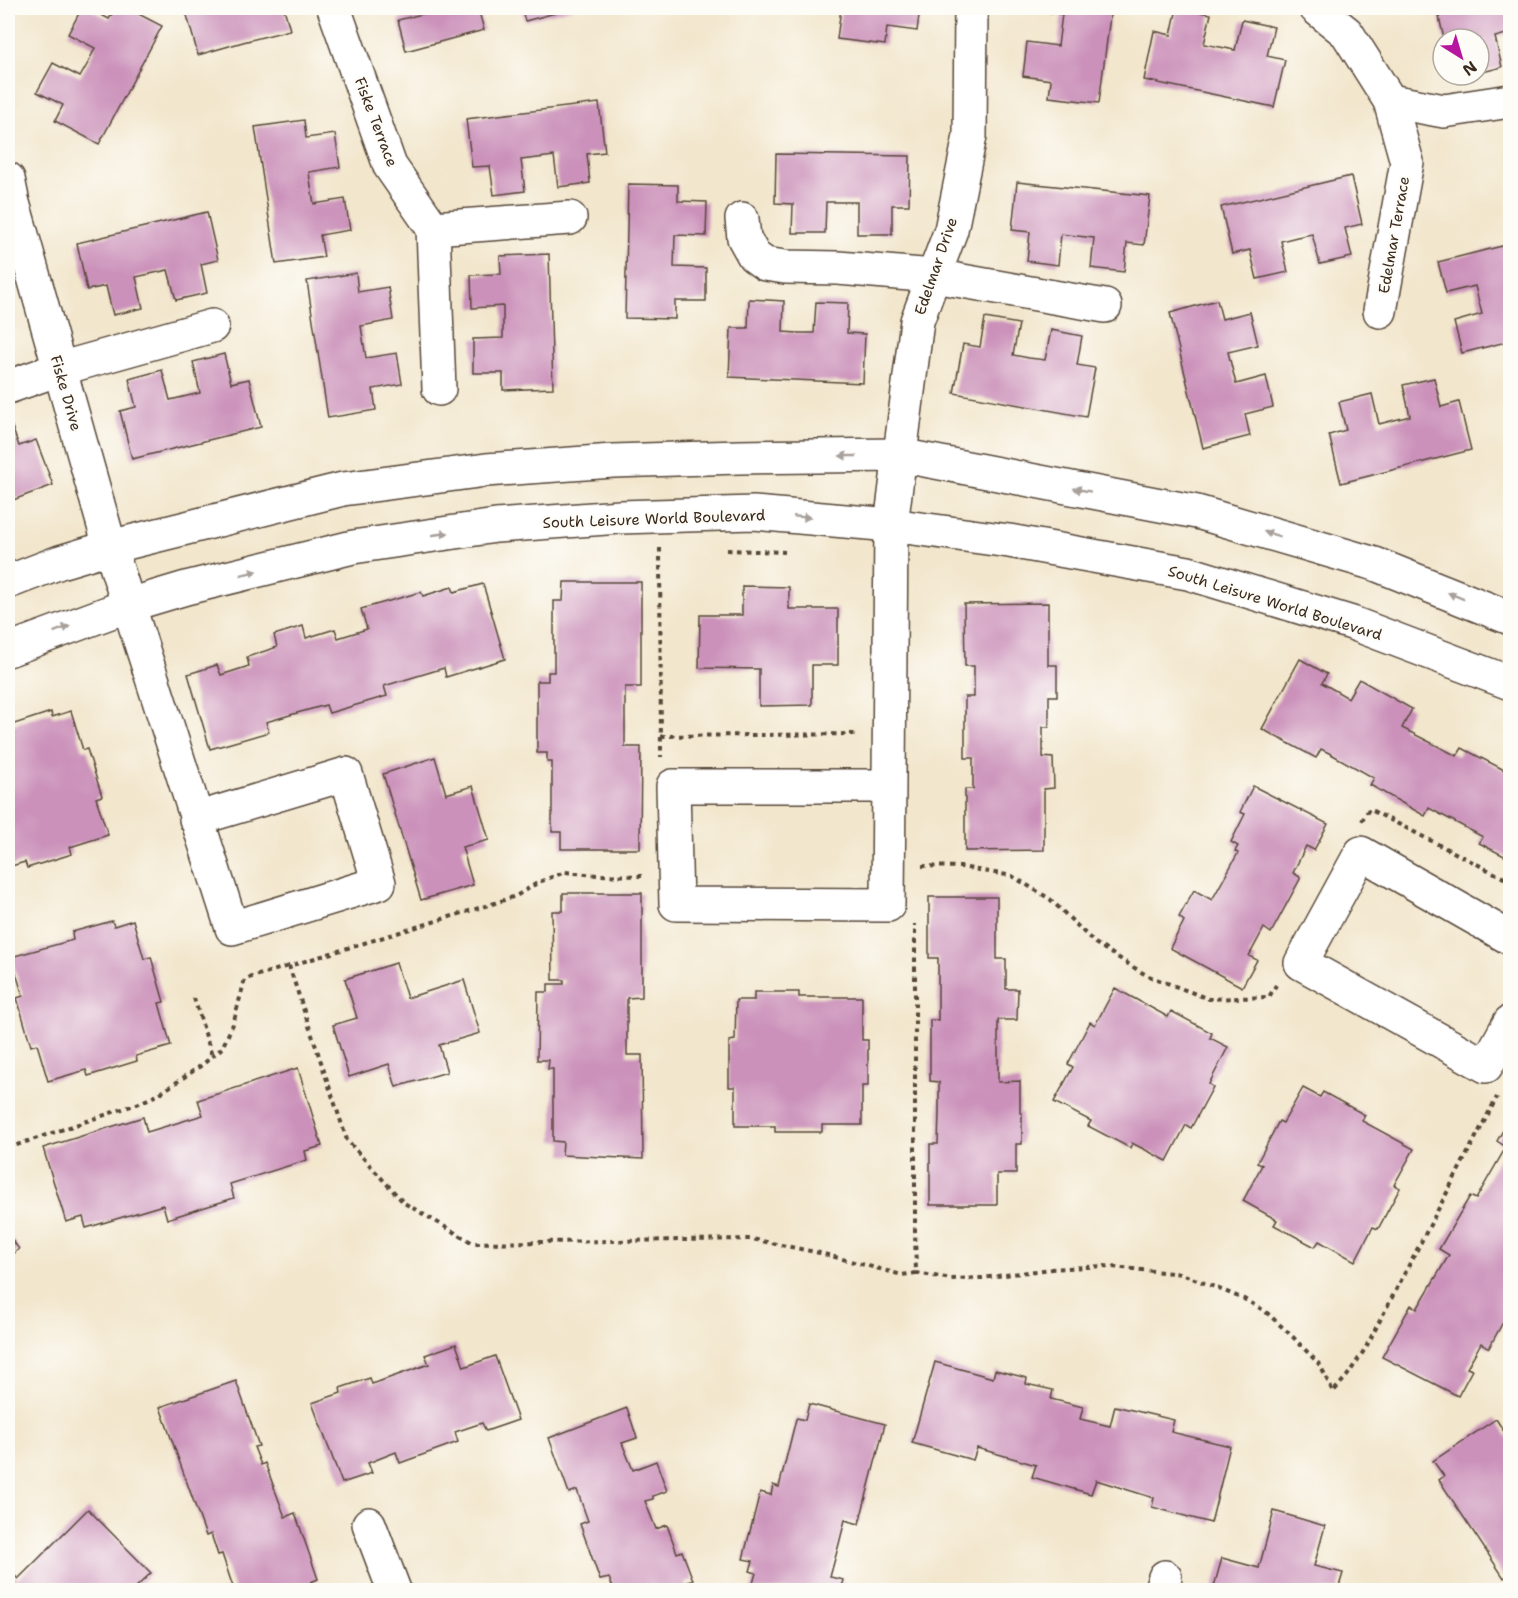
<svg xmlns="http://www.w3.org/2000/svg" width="1518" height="1598" font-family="'Shantell Sans',sans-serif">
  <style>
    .building { fill: #cb91ba }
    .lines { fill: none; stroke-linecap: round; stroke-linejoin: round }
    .minor-casing { stroke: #564638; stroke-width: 36 }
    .path { stroke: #564638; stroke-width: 4; stroke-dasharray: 4.5 4.5; stroke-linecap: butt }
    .minor { stroke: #fff; stroke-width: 33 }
    .oneway { fill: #a79f9a }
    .labels { text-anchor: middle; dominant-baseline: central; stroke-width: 4.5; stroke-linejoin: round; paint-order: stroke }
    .street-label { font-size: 15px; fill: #3b2a1e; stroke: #fdfcf7 }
  </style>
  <rect width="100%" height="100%" fill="#fdfcf7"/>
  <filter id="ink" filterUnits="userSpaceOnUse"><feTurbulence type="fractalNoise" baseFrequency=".0167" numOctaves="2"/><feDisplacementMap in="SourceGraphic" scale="12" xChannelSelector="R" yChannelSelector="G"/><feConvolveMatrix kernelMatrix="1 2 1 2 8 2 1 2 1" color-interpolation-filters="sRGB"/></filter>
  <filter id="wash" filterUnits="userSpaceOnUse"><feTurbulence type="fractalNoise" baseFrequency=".008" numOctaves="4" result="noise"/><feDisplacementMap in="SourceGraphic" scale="24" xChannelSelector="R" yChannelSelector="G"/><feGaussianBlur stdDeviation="1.35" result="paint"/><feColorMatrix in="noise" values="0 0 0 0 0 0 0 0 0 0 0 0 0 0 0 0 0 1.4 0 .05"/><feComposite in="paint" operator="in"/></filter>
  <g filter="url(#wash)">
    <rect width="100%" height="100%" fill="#f2e6cc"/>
    <g id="blocks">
      <g class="building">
        <path d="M82 8H88L109 19 116 8H127L162 26 99 144 55 121 63 105 37 92 53 63 80 77 88 63 95 48 68 34Z"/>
        <path d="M185 8H284L290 30 243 42 198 55Z"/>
        <path d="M424 8H478L484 30 406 51 398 20 426 13Z"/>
        <path d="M521 8H574L525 21Z"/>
        <path d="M841 8H920L917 31 887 27 885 45 837 39Z"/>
        <path d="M1032 8H1111L1099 103 1049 97 1051 80 1023 76 1027 42 1058 46 1062 14 1031 10Z"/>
        <path d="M1177 8 1211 14 1204 44 1220 47 1235 50 1242 20 1274 27 1267 56 1285 60 1274 107 1144 80 1154 31 1171 35Z"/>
        <path d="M1437 8H1510V33L1495 37 1502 67 1479 73V39H1444Z"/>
        <path d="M599 103 605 152 587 154 590 183 558 187 554 156 521 160 525 191 494 195 490 166 472 167 466 119Z"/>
        <path d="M304 120 306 138 335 134 340 167 309 172 311 187 314 204 345 199 350 230 320 235 324 257 276 264 255 127Z"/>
        <path d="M776 154 910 156 909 205H892V234H857V202H826L825 233H792L793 204 775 203Z"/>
        <path d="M1351 176 1362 224 1345 228 1352 257 1320 264 1312 234 1297 237 1281 241 1288 272 1257 279 1250 250 1232 254 1221 207Z"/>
        <path d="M1017 182 1150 196 1144 245 1127 243 1124 272 1091 268 1094 238 1061 234 1058 265 1027 261 1030 232 1012 230Z"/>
        <path d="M628 184 678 185V201L707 202 706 236 675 235 674 267 706 268V301H675V319L625 318Z"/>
        <path d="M207 212 218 260 201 264 207 293 176 300 168 270 136 277 143 308 113 315 106 286 87 290 77 243Z"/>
        <path d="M1510 244V341L1462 353 1454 322 1482 314 1475 286 1446 293 1438 262Z"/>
        <path d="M549 254 553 388 503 390V373H473V339L503 338V306L472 308 471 275 501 274 500 256Z"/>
        <path d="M356 273 358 292 388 287 393 320 361 326 366 358 397 353 402 384 373 389 376 410 328 418 307 281Z"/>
        <path d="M749 299 784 301 783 332 798 333H814L816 302 848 303 847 333 865 334 863 383 729 377 731 328H748Z"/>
        <path d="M1217 300 1222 319 1250 312 1258 345 1228 352 1236 384 1266 376 1273 407 1245 414 1250 436 1203 448 1170 313Z"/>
        <path d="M985 318 1019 324 1013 355 1029 358 1045 360 1051 330 1082 336 1077 365 1095 368 1086 417 954 393 963 344 980 347Z"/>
        <path d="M224 354 231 383 249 379 261 427 132 459 120 411 136 407 129 379 162 370 170 400 200 393 193 362Z"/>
        <path d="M1434 378 1441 407 1459 402 1471 450 1341 483 1329 435 1346 430 1339 402 1372 394 1379 424 1410 416 1403 385Z"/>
        <path d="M8 416 19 446 36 440 53 485 8 502Z"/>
        <path d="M564 582H641V687H625V747H641L640 849H561V832H552V762H547V753H537V681H548V672H554V601H563Z"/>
        <path d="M483 584 505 659 446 677 444 668 384 686 387 696 329 713 326 705 297 713 266 722 269 732 210 749 188 674 217 665 221 675 249 666 247 657 277 647 274 635 303 626 306 638 335 629 338 638 367 629 361 609 421 592 423 596 452 587 454 592Z"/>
        <path d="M742 586 789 587V609H838V665H812V705L759 706V669L699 668 700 615H742Z"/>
        <path d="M1048 603V665H1057V696H1049V727H1043V757L1053 758 1054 788 1044 789V850L965 851V789H973V758H965V697H974V666H965L964 604Z"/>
        <path d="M1300 659 1327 674 1322 683 1348 698 1359 679 1412 709 1402 728 1457 756 1462 748 1510 773V859L1479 843 1483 837 1429 808 1425 816 1370 785 1374 778 1331 754 1321 749 1316 758 1262 729Z"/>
        <path d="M71 711 83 750 87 749 102 796 96 798 108 835 70 847 72 854 27 868 25 862 8 867V726L51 712 52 717Z"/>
        <path d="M435 757 446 794 473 786 489 840 462 847 473 885 421 900 383 774Z"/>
        <path d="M1253 786 1328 824 1314 850 1306 846 1293 873 1300 877V879L1271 933 1264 928 1249 956 1257 960 1242 987 1170 948 1184 921 1179 917 1194 890 1212 900 1238 853 1235 851 1238 846 1231 842 1245 814 1240 812Z"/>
        <path d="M563 893H642V997L627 998V1055H642L643 1159 562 1155 563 1142 553 1141V1069H548L549 1060H537L538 992H548V984H564V980H553L552 911H563Z"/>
        <path d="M929 897H997V959H1006V989H1018L1017 1020H998V1082L1020 1081V1113H1022V1144H1016V1174H997V1205H930V1144H938L939 1113V1082L930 1081V1020H938V958H929Z"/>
        <path d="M133 920 144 959 151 957 164 1002 159 1003 171 1046 136 1056 137 1061 88 1076 86 1070 48 1081 37 1044 31 1046 17 998 23 996 11 957 73 940 72 932 112 921 114 926Z"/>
        <path d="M396 963 407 998 464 980 480 1033 439 1045 447 1072 396 1087 389 1064 349 1077 333 1025 357 1018 345 979Z"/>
        <path d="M1115 988 1168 1017 1171 1011 1212 1033 1210 1038 1228 1047 1209 1084 1213 1087 1191 1128 1186 1125 1167 1161 1132 1143 1130 1148 1088 1126 1091 1121 1054 1102 1073 1067 1068 1064 1078 1045 1090 1022 1095 1025Z"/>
        <path d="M754 992H799V997H862V1040H868V1086H862V1125H822V1132H775V1126H735V1087H729V1041L735 1040 736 1000H754Z"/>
        <path d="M298 1068 322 1146 305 1151 307 1160 230 1184 234 1198 167 1219 163 1205 86 1228 83 1217 66 1222 43 1148 143 1117 147 1132 203 1115 198 1100Z"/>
        <path d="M1303 1088 1320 1097 1323 1092 1365 1115 1362 1121 1414 1149 1394 1185 1400 1188 1378 1229 1373 1227 1355 1261 1319 1241 1315 1247 1274 1225 1277 1220 1243 1201 1262 1165 1257 1163 1279 1121 1283 1123Z"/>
        <path d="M1510 1118V1309L1489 1348 1481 1343 1467 1368 1472 1370 1458 1396 1382 1357 1411 1305 1417 1309 1449 1255 1439 1249 1470 1196 1476 1199 1506 1147 1497 1141Z"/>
        <path d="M8 1234 19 1249 8 1258Z"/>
        <path d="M456 1344 464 1367 495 1356 518 1420 486 1431 482 1423 455 1432 458 1442 400 1463 396 1452 368 1463 372 1473 342 1483 312 1403 341 1393 340 1388 370 1378 372 1384 429 1364 425 1355Z"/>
        <path d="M935 1362 993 1378 995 1370 1027 1378 1026 1384 1053 1390 1051 1399 1083 1407 1080 1419 1110 1426 1115 1406 1174 1420 1171 1432 1230 1446 1211 1523 1152 1507 1154 1498 1096 1480 1091 1494 1032 1477 1036 1465 977 1448 973 1460 912 1443Z"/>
        <path d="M236 1381 259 1446 254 1447 261 1465 265 1463 285 1517 295 1513 318 1579 311 1582 314 1590H234L222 1554 218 1555 211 1534 206 1536 160 1407Z"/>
        <path d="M809 1404 885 1424 859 1524 845 1520 839 1544 830 1577 844 1580 841 1590H751L756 1573 750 1571 753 1561 743 1559 760 1492 771 1495 773 1485 779 1487 796 1419 797 1418 805 1420Z"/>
        <path d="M627 1408 637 1438 622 1443 633 1470 656 1461 667 1491 653 1496V1499L645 1501 656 1529 667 1525 677 1553 682 1551 693 1580 685 1583 687 1590H614L609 1578 600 1580 580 1524 588 1521 577 1490 569 1493 549 1438Z"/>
        <path d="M1496 1419 1510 1441V1579L1508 1575 1504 1578 1439 1480 1444 1476 1433 1461Z"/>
        <path d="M88 1509 151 1573 133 1590H8V1569L18 1579Z"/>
        <path d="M1274 1511 1325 1526 1314 1566 1343 1573 1338 1590H1213L1222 1558 1259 1568Z"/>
      </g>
    </g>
  </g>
  <g filter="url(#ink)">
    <use href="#blocks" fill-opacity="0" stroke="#564638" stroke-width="1.5"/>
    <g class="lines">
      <g class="minor-casing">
        <g id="minor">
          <path d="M334 8 390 166 433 228"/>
          <path d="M1316 8 1347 33 1390 101 1407 162 1380 311"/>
          <path d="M1390 101 1444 111 1510 101"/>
          <path d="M8 179 13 203 110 547 232 928 379 883 346 774 196 819"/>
          <path d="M742 219 744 238 754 256 765 264 785 267 838 268 934 276 1105 306"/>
          <path d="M433 228 439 389"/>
          <path d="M433 228 570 218"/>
          <path d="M8 387 59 369 212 326"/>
          <path d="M8 582 60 562 110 547 343 489 486 470 613 461 739 457 899 455 1197 512 1375 564 1510 618"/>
          <path d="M8 650 129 605 186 588 353 547 496 526 620 517 754 513 891 525 1009 541 1188 573 1352 623 1510 683"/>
          <path d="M889 786H673L676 904 888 905 891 525 917 321 951 230 970 136 971 8"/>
          <path d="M1510 938 1361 853 1301 963 1486 1066 1510 1022"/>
          <path d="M369 1524 394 1590"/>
          <path d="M1161 1590 1165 1577"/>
        </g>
      </g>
      <g class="path">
        <path d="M660 548 661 757"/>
        <path d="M727 550 785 552"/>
        <path d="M661 736 855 734V732"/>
        <path d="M1362 821 1369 809 1510 881"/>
        <path d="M922 866 961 867 1012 876 1050 899 1095 943 1146 975 1209 999 1269 997 1276 985"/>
        <path d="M642 876 597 875 565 872 539 882 516 896 492 904 289 966 347 1140 404 1203 473 1243 752 1239 820 1253 902 1275 916 1273 915 1231V924"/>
        <path d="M194 998 212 1056"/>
        <path d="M8 1148 137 1104 159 1094 202 1065 222 1048 233 1024 245 979 289 966"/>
        <path d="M916 1273 951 1279 982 1278 1051 1269 1103 1266 1182 1274 1244 1299 1265 1311 1293 1337 1320 1365 1333 1392 1347 1376 1365 1349 1497 1097"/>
      </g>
      <use href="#minor" class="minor"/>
    </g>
    <defs><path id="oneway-solid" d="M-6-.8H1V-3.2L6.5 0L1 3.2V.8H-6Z" transform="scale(1.5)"/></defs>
    <g class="oneway">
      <use href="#oneway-solid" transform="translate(848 456) rotate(180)"/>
      <use href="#oneway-solid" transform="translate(1082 490) rotate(-170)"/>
      <use href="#oneway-solid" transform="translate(802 517) rotate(5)"/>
      <use href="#oneway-solid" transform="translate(440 534) rotate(-8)"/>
      <use href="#oneway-solid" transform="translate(1272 534) rotate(-163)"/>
      <use href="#oneway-solid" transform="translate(249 573) rotate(-14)"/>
      <use href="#oneway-solid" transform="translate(1456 596) rotate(-158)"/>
      <use href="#oneway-solid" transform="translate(62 629) rotate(-21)"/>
    </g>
  </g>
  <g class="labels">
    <g class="street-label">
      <text transform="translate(376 122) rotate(69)">Fiske Terrace</text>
      <text transform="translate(1394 235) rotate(-80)">Edelmar Terrace</text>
      <text transform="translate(936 266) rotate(-71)">Edelmar Drive</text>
      <text transform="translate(66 393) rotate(74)">Fiske Drive</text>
      <text transform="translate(654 519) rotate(-2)">South Leisure World Boulevard</text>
      <text transform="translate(1275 603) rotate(17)">South Leisure World Boulevard</text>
    </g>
  </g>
  <rect width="1518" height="1598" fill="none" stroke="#fdfcf7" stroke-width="30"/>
  <g transform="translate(1461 57) rotate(143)"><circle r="28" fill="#fdfcf7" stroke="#afa8a0" stroke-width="1.5"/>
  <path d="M0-4.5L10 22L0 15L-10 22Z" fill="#b5179e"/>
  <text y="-9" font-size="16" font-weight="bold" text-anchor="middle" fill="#3b2a1e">N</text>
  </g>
</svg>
